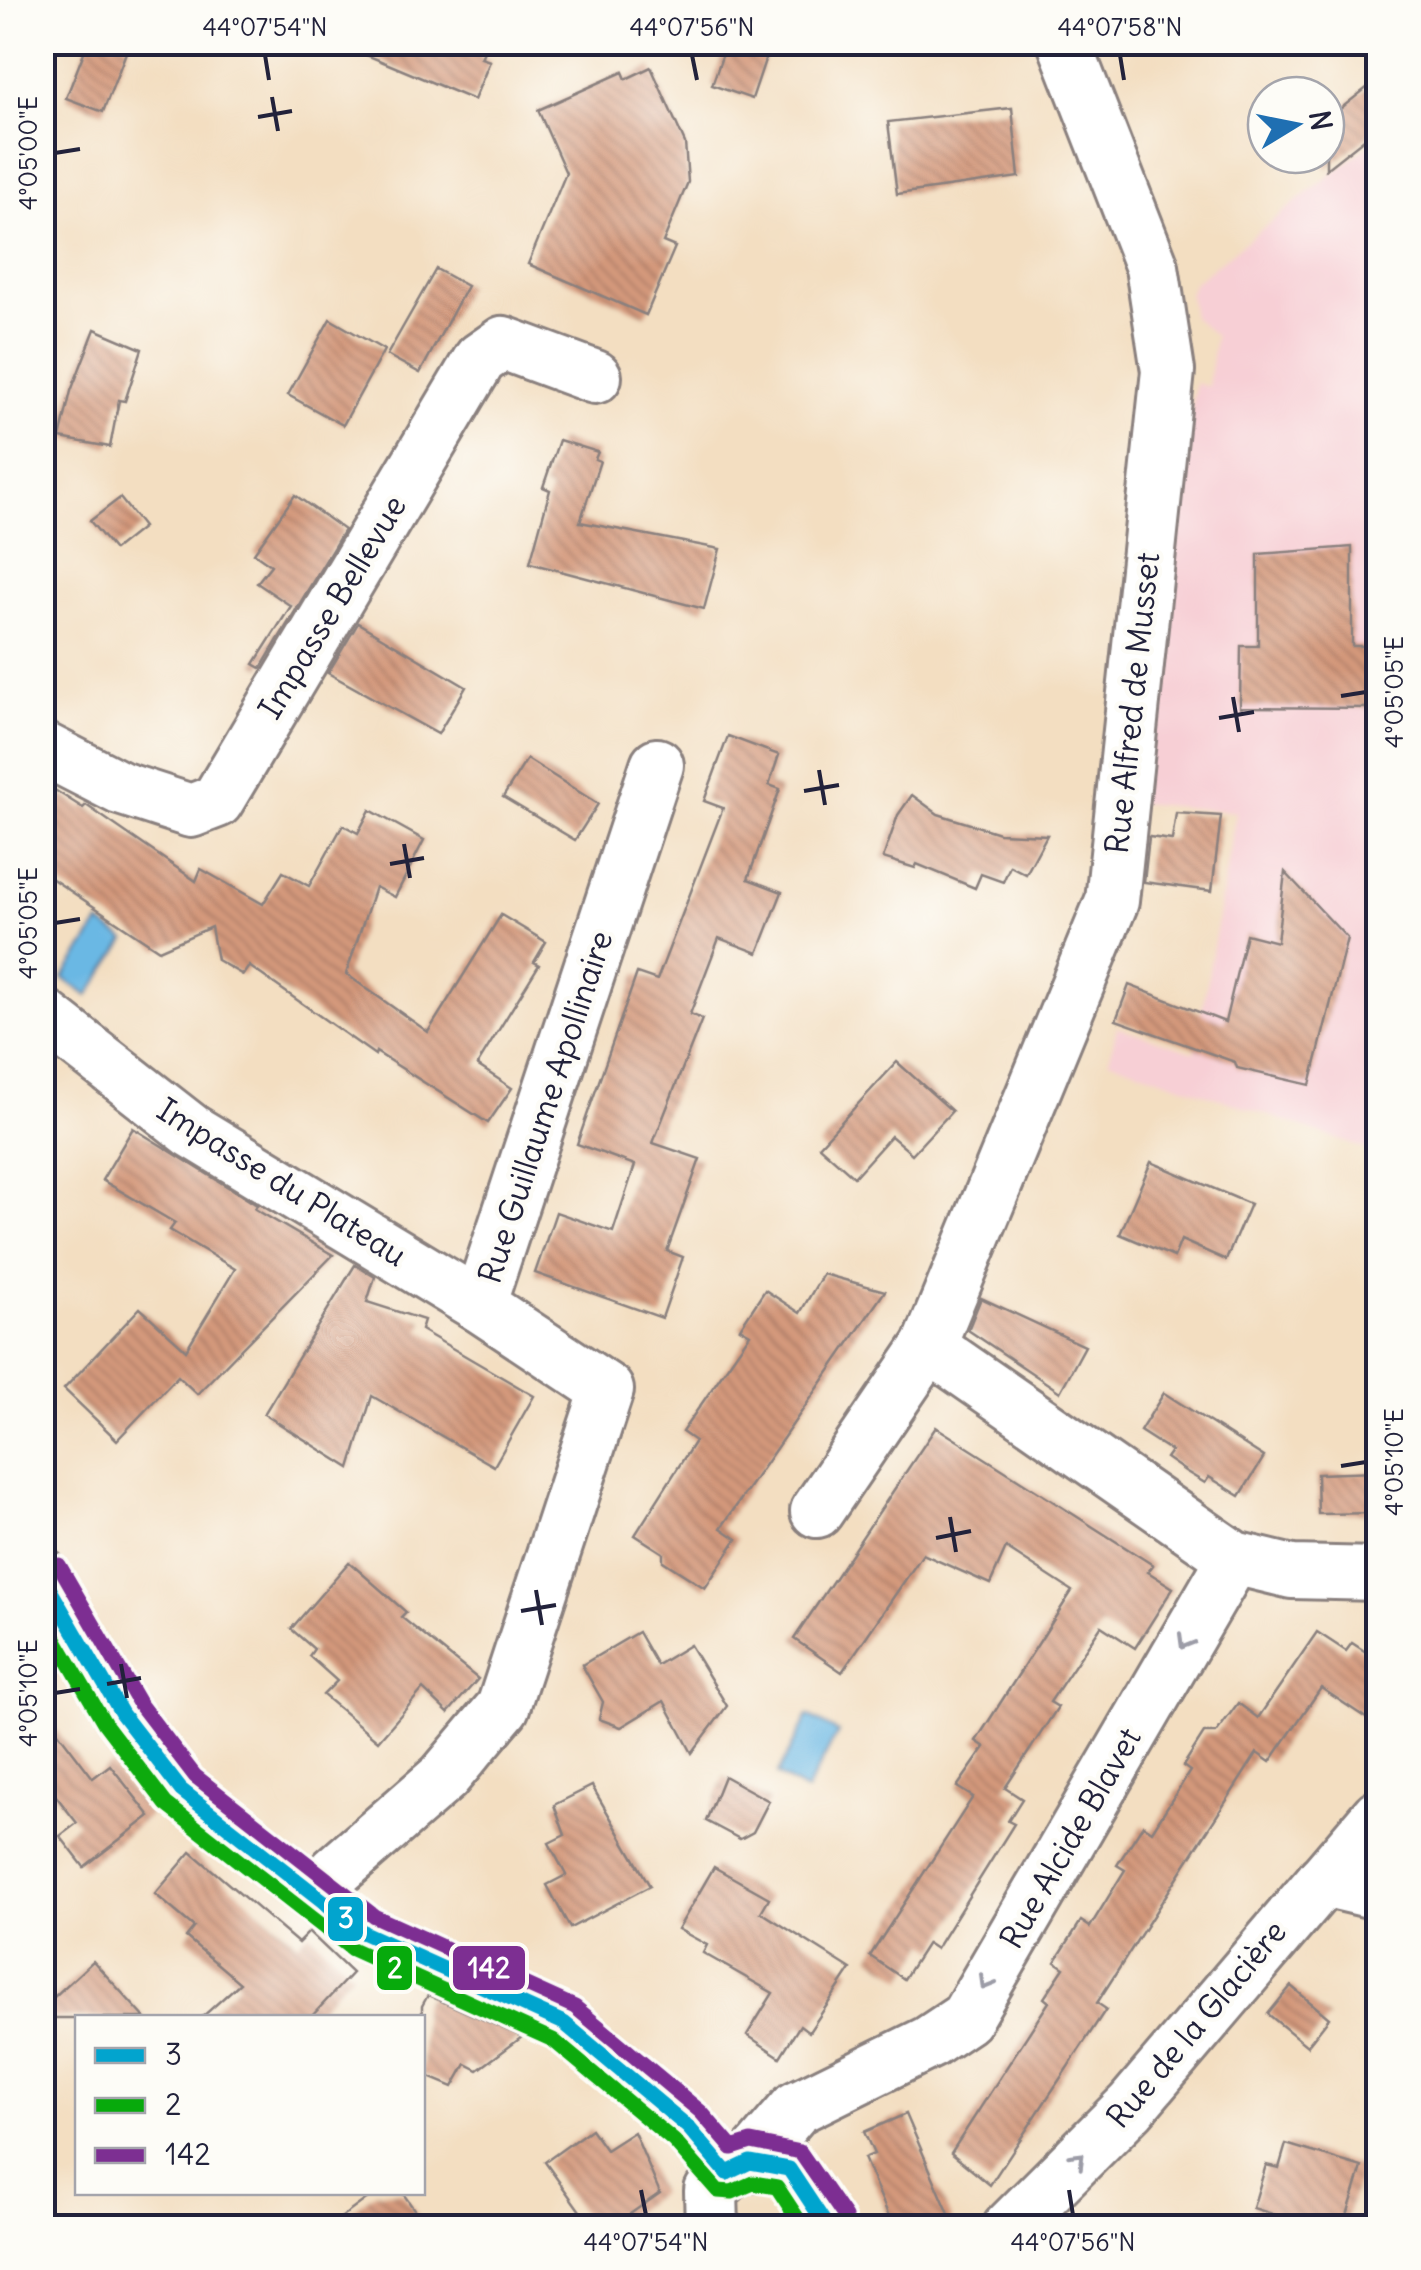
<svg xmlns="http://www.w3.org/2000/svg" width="1421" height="2270" font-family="Delius,sans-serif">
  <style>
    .built { fill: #f7cfd5 }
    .water { fill: #6ab8e4; stroke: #466d90; stroke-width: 2.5 }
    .building { fill: url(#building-back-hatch) }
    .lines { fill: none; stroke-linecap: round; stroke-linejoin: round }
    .street-casing { stroke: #8a807e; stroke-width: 58 }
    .street { stroke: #fff; stroke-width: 52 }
    .bus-1-casing { stroke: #fdfcf7; stroke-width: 22 }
    .bus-2-casing { stroke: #fdfcf7; stroke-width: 22 }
    .bus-3-casing { stroke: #fdfcf7; stroke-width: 22 }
    .bus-1 { stroke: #02a4ce; stroke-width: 15 }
    .bus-2 { stroke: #07aa0c; stroke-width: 15 }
    .bus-3 { stroke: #7d2f92; stroke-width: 15 }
    .oneway { stroke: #9c9ca7 }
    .ticks { fill: none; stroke: #22223b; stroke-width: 4 }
    .labels { text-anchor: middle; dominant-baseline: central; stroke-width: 9; stroke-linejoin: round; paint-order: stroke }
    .street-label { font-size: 32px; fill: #22223b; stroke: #fdfcf7 }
    .line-badge { stroke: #fdfcf7; stroke-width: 4 }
    .badge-label { font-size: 28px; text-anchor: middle; font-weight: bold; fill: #fff }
    .neatline { fill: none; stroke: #22223b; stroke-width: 4 }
    .ticks-label { font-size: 25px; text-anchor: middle; fill: #22223b }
  </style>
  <defs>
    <pattern id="building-back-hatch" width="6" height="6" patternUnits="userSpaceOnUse" patternTransform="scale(2.5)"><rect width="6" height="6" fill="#d4997c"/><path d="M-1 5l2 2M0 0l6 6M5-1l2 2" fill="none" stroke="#ac7c67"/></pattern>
  </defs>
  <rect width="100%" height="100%" fill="#fdfcf7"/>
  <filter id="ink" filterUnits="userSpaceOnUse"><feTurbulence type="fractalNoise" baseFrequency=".01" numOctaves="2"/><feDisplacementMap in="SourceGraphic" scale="20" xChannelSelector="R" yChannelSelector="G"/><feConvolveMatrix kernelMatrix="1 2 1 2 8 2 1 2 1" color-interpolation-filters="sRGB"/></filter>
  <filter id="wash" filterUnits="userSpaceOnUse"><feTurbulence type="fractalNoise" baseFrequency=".0048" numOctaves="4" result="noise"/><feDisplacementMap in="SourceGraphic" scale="40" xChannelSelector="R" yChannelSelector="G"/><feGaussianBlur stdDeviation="2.25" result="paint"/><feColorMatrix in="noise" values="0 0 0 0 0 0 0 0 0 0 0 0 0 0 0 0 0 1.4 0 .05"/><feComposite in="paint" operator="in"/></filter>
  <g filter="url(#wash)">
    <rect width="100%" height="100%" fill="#f3dec1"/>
    <path class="built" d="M1378 138V1122L1371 1151 1109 1060 1117 1027 1195 1052 1236 812 1138 803 1195 383 1208 386 1215 336 1193 317 1189 294 1194 282Z"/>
    <g class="water">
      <path d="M100 923 126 940 88 996 63 978Z"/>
      <path d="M808 1716 838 1732 806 1791 777 1775Z"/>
    </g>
    <g id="blocks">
      <g class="building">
        <path d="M88 42H130L103 112 66 98Z"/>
        <path d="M488 42 481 58 490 61 474 100 338 43Z"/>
        <path d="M727 42H771L752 99 712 85Z"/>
        <path d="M651 67 685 143 688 182 663 242 675 247 646 315 528 264 566 173 538 110 623 72 626 79Z"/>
        <path d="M1378 79V128L1326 169V120Z"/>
        <path d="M1012 108 1019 177 897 194 888 122Z"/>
        <path d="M436 269 467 286 420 373 387 355Z"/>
        <path d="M330 319 384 350 343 425 288 395Z"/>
        <path d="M95 329 142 349 125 401 119 400 110 447 60 438 71 391Z"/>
        <path d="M559 440 598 452 595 459 600 461 580 522 720 549 704 609 530 563 550 490 543 487Z"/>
        <path d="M295 495 344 530 261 668 254 664 291 606 257 583 271 565 254 553Z"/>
        <path d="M120 498 143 527 114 550 90 521Z"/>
        <path d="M1352 547V646H1378V708L1240 707 1241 646H1258V554Z"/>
        <path d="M358 623 466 687 438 734 328 673Z"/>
        <path d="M728 736 779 755 769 785 780 789 748 879 782 892 758 953 719 938 690 1014 702 1019 653 1143 700 1159 667 1251 683 1257 662 1318 535 1273 556 1212 613 1232 635 1165 577 1144 637 973 657 980 723 808 704 801Z"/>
        <path d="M527 759 598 804 575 840 503 797Z"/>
        <path d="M42 782 83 808 86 805 196 881 201 869 263 904 283 872 309 886 343 825 358 833 370 810 424 840 395 897 375 887 346 974 428 1032 501 915 546 942 534 962 539 965 477 1065 512 1088 488 1123 376 1052 375 1055 249 966 243 975 217 960 211 927 159 950 42 872Z"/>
        <path d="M912 795 938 814 999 833 1047 835 1026 874 1010 866 1003 882 981 874 975 888 917 864 915 868 883 858 898 815Z"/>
        <path d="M1176 813 1221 816 1212 891 1144 882 1149 837 1172 840Z"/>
        <path d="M1285 872 1347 938 1310 1085 1237 1068 1235 1062 1116 1020 1129 985 1225 1022 1246 934 1277 942Z"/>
        <path d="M897 1062 952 1111 912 1154 891 1136 854 1177 819 1146Z"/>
        <path d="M133 1128 257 1205 255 1209 333 1255 197 1394 178 1376 117 1440 64 1389 140 1308 186 1350 235 1269 170 1230 175 1223 102 1180Z"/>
        <path d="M1151 1162 1250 1204 1226 1260 1181 1240 1174 1257 1120 1234Z"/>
        <path d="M355 1265 375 1277 367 1302 424 1320 421 1330 534 1396 494 1466 372 1396 350 1468 264 1414Z"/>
        <path d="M823 1274 885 1291 721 1528 737 1539 705 1588 663 1561V1553L635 1535 695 1441 682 1432 750 1334 740 1328 765 1290 800 1313Z"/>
        <path d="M981 1298 1085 1346 1060 1392 968 1330Z"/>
        <path d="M1164 1393 1264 1457 1240 1496 1209 1477 1205 1483 1185 1471 1166 1458 1171 1451 1140 1431Z"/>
        <path d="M936 1427 1153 1565 1148 1572 1173 1588 1135 1648 1101 1626 1050 1702 1058 1707 1005 1788 1022 1799 1008 1821 1014 1824 936 1949 927 1943 904 1979 870 1956 973 1797 957 1787 985 1747 976 1741 1072 1591 1006 1548 990 1584 923 1554 842 1672 794 1639Z"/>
        <path d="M1378 1472V1513L1318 1514 1317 1474Z"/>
        <path d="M349 1562 406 1612 401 1617 478 1679 448 1713 423 1689 378 1741 323 1695 337 1681 309 1656 314 1649 291 1629Z"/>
        <path d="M638 1632 657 1665 690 1645 727 1706 692 1753 664 1701 621 1727 599 1719 603 1702 582 1665Z"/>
        <path d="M1317 1632 1346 1651 1352 1643 1378 1660V1726L1321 1688 1270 1762 1257 1753 1097 2003 1106 2009 990 2185 951 2153 1049 2002 1044 1998 1064 1968 1055 1962 1081 1921 1090 1927 1125 1870 1117 1865 1143 1825 1152 1831 1190 1771 1183 1766 1204 1733H1216L1238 1703 1258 1718Z"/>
        <path d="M42 1711 93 1778 110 1765 150 1816 84 1867 60 1836 77 1823 42 1778Z"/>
        <path d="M724 1776 769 1801 753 1832 740 1839 706 1821Z"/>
        <path d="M592 1786 650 1886 570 1928 547 1885 566 1875 549 1843 565 1835 554 1805Z"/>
        <path d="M191 1852 298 1943 309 1932 352 1973 310 2018H201L240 1983 186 1937 194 1927 155 1894Z"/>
        <path d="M714 1867 769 1898 761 1912 851 1969 809 2032 800 2025 780 2057 747 2035 773 1993 703 1953 707 1945 678 1929Z"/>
        <path d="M93 1961 145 2018H42V2008Z"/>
        <path d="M1291 1986 1329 2018 1307 2046 1268 2014Z"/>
        <path d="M428 1995 522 2037 478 2070 466 2064 453 2087 422 2074V2006Z"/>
        <path d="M906 2114 930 2170 955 2228H894L864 2158 874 2154 864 2132Z"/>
        <path d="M591 2129 606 2150 634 2132 660 2193 610 2228H592L545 2162Z"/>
        <path d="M1286 2144 1362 2167 1343 2228H1317L1253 2208 1266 2165 1279 2168Z"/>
        <path d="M376 2192H402L427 2228H327Z"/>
      </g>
    </g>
  </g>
  <g filter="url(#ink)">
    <use href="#blocks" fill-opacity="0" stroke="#8a807e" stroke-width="2.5"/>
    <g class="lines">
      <g class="street-casing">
        <g id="street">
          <path d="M42 748 120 788 191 811 217 801 480 359 503 343 595 377"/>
          <path d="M42 1014 192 1131 479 1305 607 1390 503 1707 444 1777 335 1872 320 1897"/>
          <path d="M479 1305 657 765"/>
          <path d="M929 1346 1234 1558 1292 1572 1378 1574"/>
          <path d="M817 1511 929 1346 1112 901 1168 371 1152 267 1064 42"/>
          <path d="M42 1575 122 1714 181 1790 364 1933 564 2023 688 2127 727 2173"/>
          <path d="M1323 1880 1378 1893"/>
          <path d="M750 2162 796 2108 930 2042 966 2018 1234 1558"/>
          <path d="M712 2228 711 2191C736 2162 753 2162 789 2169L828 2228"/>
          <path d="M1009 2228 1131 2106 1378 1816"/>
        </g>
      </g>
      <use href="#street" class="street"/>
      <g class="bus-1-casing">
        <g id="bus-1">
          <path d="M42 1576 122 1714 181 1790 364 1933 564 2023 688 2127 727 2173"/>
          <path d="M727 2173 750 2162 789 2169 828 2228"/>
        </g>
      </g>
      <g class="bus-2-casing">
        <path id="bus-2" d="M42 1616 105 1724 166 1804 352 1949 553 2040 674 2141 718 2191 732 2192 753 2183 777 2187 804 2228"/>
      </g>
      <g class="bus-3-casing">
        <path id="bus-3" d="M59 1565 139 1703 195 1776 374 1916 575 2007 701 2112 732 2148 751 2142 800 2152 845 2217"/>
      </g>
      <use href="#bus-1" class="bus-1"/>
      <use href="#bus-2" class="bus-2"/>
      <use href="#bus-3" class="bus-3"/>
    </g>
    <defs><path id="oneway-chevron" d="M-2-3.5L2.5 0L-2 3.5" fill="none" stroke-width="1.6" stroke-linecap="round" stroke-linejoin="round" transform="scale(2.5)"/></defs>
    <g class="oneway">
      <use href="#oneway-chevron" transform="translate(1185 1642) rotate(120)"/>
      <use href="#oneway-chevron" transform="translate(986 1983) rotate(120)"/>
      <use href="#oneway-chevron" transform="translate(1078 2159) rotate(-45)"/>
    </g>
  </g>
  <path class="ticks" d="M265 55 269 80M692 55 697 80M1120 55 1124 80M272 97 278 131M258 117 292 111M55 153 80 149M1341 696 1366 692M1233 697 1239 732M1219 718 1254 712M819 770 825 805M804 791 839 785M404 844 410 878M390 864 424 858M55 923 80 919M1341 1466 1366 1462M950 1517 956 1552M936 1538 971 1531M536 1590 542 1625M521 1611 556 1605M121 1664 127 1698M107 1684 141 1678M55 1693 80 1689M641 2190 646 2215M1069 2190 1073 2215"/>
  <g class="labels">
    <g class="street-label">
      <text transform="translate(332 607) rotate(-59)">Impasse Bellevue</text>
      <text transform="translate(1132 703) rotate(-84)">Rue Alfred de Musset</text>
      <text transform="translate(545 1107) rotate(-72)">Rue Guillaume Apollinaire</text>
      <text transform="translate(282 1182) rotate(32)">Impasse du Plateau</text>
      <text transform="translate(1070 1838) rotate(-60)">Rue Alcide Blavet</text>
      <text transform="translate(1196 2024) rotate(-50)">Rue de la Glacière</text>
    </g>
  </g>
  <g class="line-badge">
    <rect x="326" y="1895" width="39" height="48" rx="10" fill="#02a4ce"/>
    <rect x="451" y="1944" width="76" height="48" rx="10" fill="#7d2f92"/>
    <rect x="375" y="1944" width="39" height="48" rx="10" fill="#07aa0c"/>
  </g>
  <g class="badge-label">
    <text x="346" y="1928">3</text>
    <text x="489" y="1978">142</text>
    <text x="395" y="1978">2</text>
  </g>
  <rect width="1421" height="2270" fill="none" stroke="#fdfcf7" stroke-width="110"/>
  <rect x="75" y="2015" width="350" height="180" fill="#fdfcf7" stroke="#a5a5ac" stroke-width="2.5"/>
  <rect x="95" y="2048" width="50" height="15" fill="#02a4ce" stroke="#a5a5ac" stroke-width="2.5"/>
  <text x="165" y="2065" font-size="30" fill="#22223b">3</text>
  <rect x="95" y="2098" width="50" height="15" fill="#07aa0c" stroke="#a5a5ac" stroke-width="2.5"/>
  <text x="165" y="2115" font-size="30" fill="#22223b">2</text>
  <rect x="95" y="2148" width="50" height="15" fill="#7d2f92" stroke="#a5a5ac" stroke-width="2.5"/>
  <text x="165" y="2165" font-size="30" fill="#22223b">142</text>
  <g transform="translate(1296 125) rotate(80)"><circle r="48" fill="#fdfcf7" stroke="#a5a5ac" stroke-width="2.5"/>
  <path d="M0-8L18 38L0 25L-18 38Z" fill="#1f6fb2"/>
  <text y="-15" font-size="28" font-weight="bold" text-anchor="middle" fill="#22223b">N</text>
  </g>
  <rect x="55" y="55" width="1311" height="2160" class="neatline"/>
  <g class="ticks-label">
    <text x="265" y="36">44°07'54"N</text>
    <text x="692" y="36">44°07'56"N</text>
    <text x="1120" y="36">44°07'58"N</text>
    <text transform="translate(28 153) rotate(-90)" y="9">4°05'00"E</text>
    <text transform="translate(1394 692) rotate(-90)" y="9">4°05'05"E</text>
    <text transform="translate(28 923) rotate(-90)" y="9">4°05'05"E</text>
    <text transform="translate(1394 1462) rotate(-90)" y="9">4°05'10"E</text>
    <text transform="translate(28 1693) rotate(-90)" y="9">4°05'10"E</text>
    <text x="646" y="2251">44°07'54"N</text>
    <text x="1073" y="2251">44°07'56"N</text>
  </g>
</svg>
